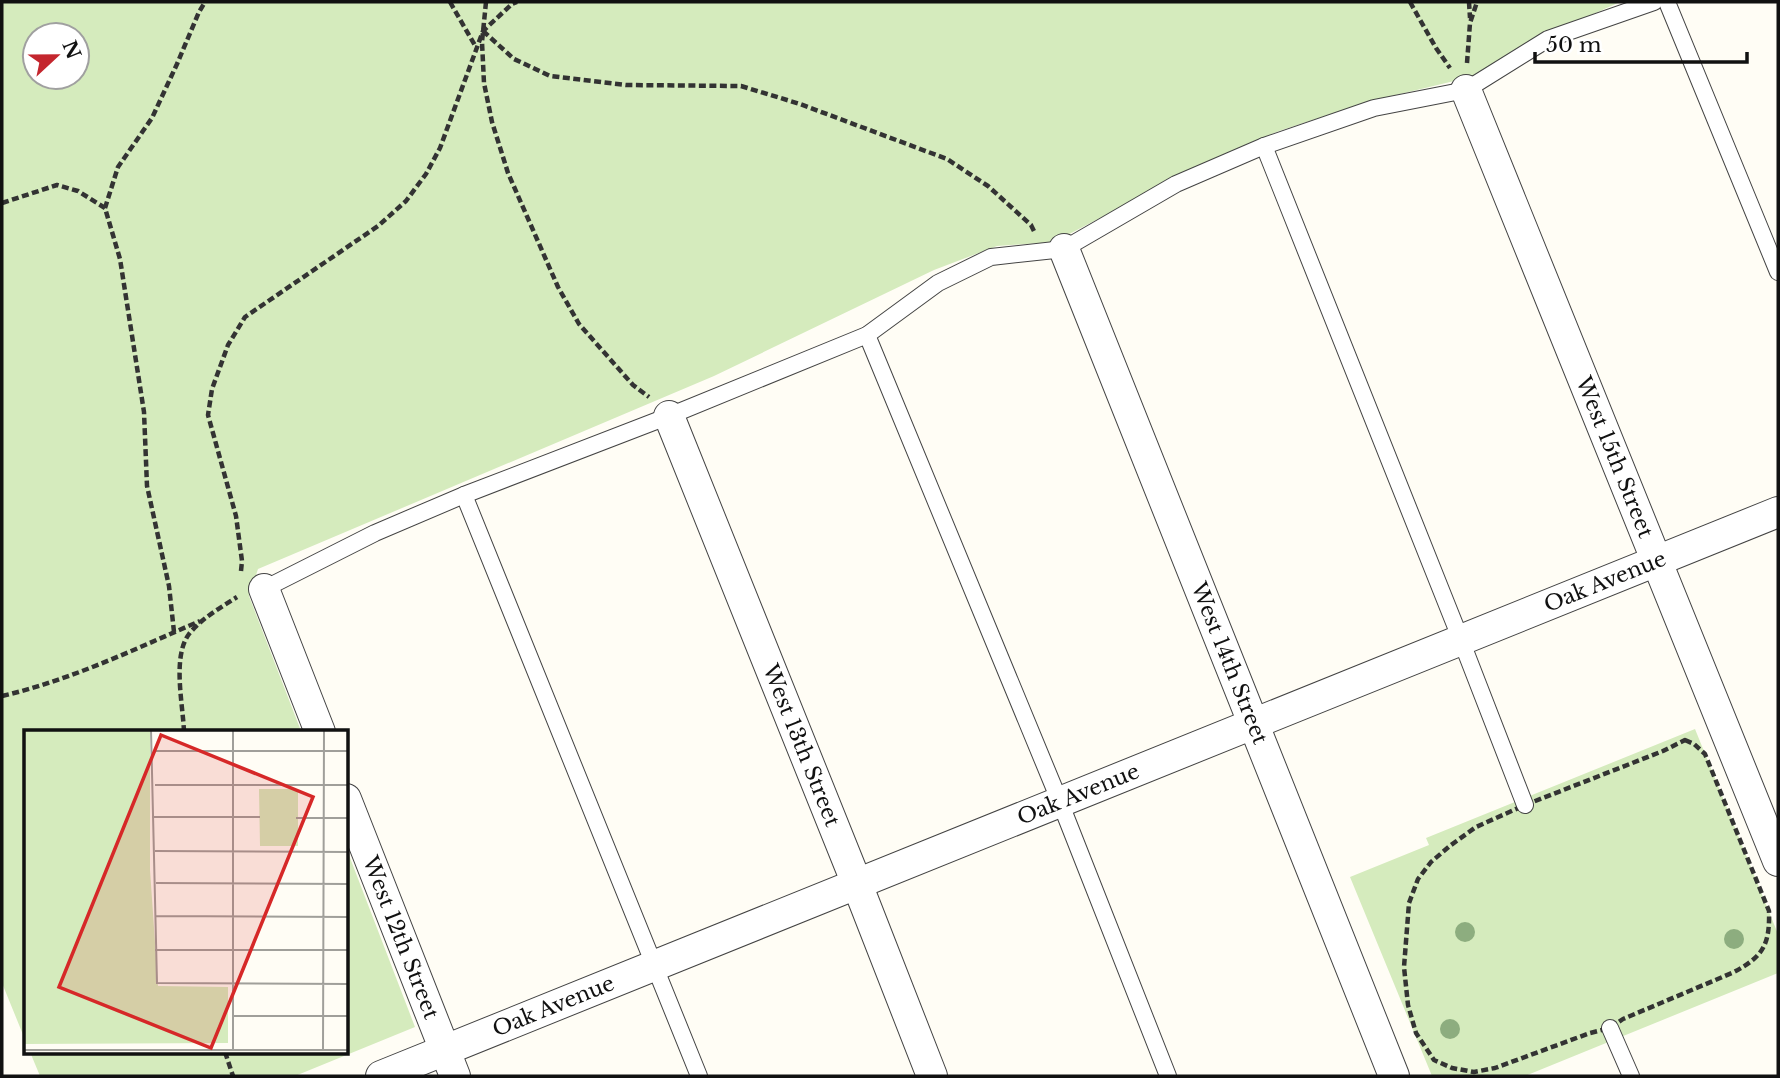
<svg xmlns="http://www.w3.org/2000/svg" width="1780" height="1078" font-family="'Libre Baskerville',serif">
  <style>
    .green { fill: #d5ebbd; fill-rule: evenodd }
    .lines { fill: none; stroke-linecap: round; stroke-linejoin: round }
    .lane-casing { stroke: #444; stroke-width: 18 }
    .street-casing { stroke: #444; stroke-width: 32 }
    .path { stroke: #333; stroke-width: 4.5; stroke-dasharray: 7 3.5; stroke-linecap: butt }
    .lane { stroke: #fff; stroke-width: 16 }
    .street { stroke: #fff; stroke-width: 30 }
    .tree { fill: #8dad7f }
    .labels { text-anchor: middle; dominant-baseline: central; stroke-width: 7; stroke-linejoin: round; paint-order: stroke }
    .street-label { font-size: 21px; fill: #111; stroke: #fff }
    .inset-road { fill: none; stroke: #a09f9a; stroke-width: 2 }
    .view { fill: #d62828; fill-opacity: 0.15; stroke: #d62828; stroke-width: 3.5 }
    .inset-edge { fill: none; stroke: #111; stroke-width: 3.5 }
  </style>
  <rect width="100%" height="100%" fill="#fffdf5"/>
  <g class="green">
    <path d="M2 2H1620L1525 45 1475 76 1371 101 1279 131 1213 159 1054 242 997 246 934 270 714 376 258 569 249 596 301 731 26 732V1042L2 983ZM35 35H77V77H35Z"/>
    <path d="M1695 729 1778 934V973L1525 1076H1432L1350 877 1429 845 1426 838Z"/>
    <path d="M347 850 415 1027 295 1076H40L30 1052H346Z"/>
  </g>
  <g class="lines">
    <g class="lane-casing">
      <g id="lane">
        <path d="M1667 2 1778 272"/>
        <path d="M1264 146 1461 640 1525 805"/>
        <path d="M867 335 1060 802 1168 1076"/>
        <path d="M464 495 699 1076"/>
        <path d="M264 589 375 533 464 495 669 416 867 335 938 283 991 257 1064 249 1176 184 1264 146 1374 108 1466 90 1548 39 1654 2"/>
        <path d="M1610 1028 1631 1076"/>
      </g>
    </g>
    <g class="street-casing">
      <g id="street">
        <path id="s1" d="M1466 90 1778 861"/>
        <path id="s2" d="M1064 249 1394 1076"/>
        <path id="s3" d="M669 416 857 884 932 1076"/>
        <path d="M264 589 320 732"/>
        <path id="s4" d="M346 799 455 1076"/>
        <path id="s5" d="M381 1076 1778 512"/>
      </g>
    </g>
    <g class="path">
      <path d="M450 2 477 49"/>
      <path d="M486 2 482 42 484 83 492 122 508 173 558 287 579 324 633 385 649 397"/>
      <path d="M1410 2 1436 48 1450 68"/>
      <path d="M1469 2 1470 18"/>
      <path d="M483 31 514 59 550 76 626 85 741 86 800 104 947 159 988 186 1031 225 1034 231"/>
      <path d="M1467 63 1470 23 1477 2"/>
      <path d="M2 203 57 185 78 191 105 208"/>
      <path d="M241 571 242 561 236 516 208 415 212 389 228 345 245 317 378 226 406 201 426 174 440 148 483 31 512 4 517 2"/>
      <path d="M174 632 169 586 147 486 144 412 120 259 105 208 118 167 152 118 177 64 199 12 205 2"/>
      <path d="M2 696C71 680 135 649 200 621"/>
      <path d="M184 732C183 704 172 657 189 634 202 618 220 608 237 597"/>
      <path d="M1685 740 1694 744 1705 754 1769 911C1770 945 1763 957 1732 973L1623 1019 1610 1028 1590 1033 1495 1068 1474 1072 1452 1068 1434 1060 1416 1033 1408 1005 1404 967 1409 903 1418 879 1431 862 1451 845 1476 827 1525 805 1663 751Z"/>
      <path d="M225 1052 233 1076"/>
    </g>
    <use href="#lane" class="lane"/>
    <use href="#street" class="street"/>
  </g>
  <g class="tree">
    <circle cx="1465" cy="932" r="10"/>
    <circle cx="1734" cy="939" r="10"/>
    <circle cx="1450" cy="1029" r="10"/>
  </g>
  <g class="labels">
    <g class="street-label">
      <text stroke="none"><textPath href="#s1" startOffset="396">West 15th Street</textPath></text>
      <text stroke="none"><textPath href="#s5" startOffset="1320">Oak Avenue</textPath></text>
      <text stroke="none"><textPath href="#s2" startOffset="446">West 14th Street</textPath></text>
      <text stroke="none"><textPath href="#s3" startOffset="355">West 13th Street</textPath></text>
      <text stroke="none"><textPath href="#s5" startOffset="752">Oak Avenue</textPath></text>
      <text stroke="none"><textPath href="#s4" startOffset="149">West 12th Street</textPath></text>
      <text stroke="none"><textPath href="#s5" startOffset="186">Oak Avenue</textPath></text>
    </g>
  </g>
  <g transform="translate(24 730)">
    <rect width="324" height="324" fill="#fffdf5"/>
    <path d="M0 0H126V140L134 256 204 257V313L0 314ZM235 59H274V116H236Z" fill="#d5ebbd"/>
    <path class="inset-road" d="M127 0 133 253 324 254M130 21H324M131 55H324M128 87H236M272 88H324M131 121 324 122M132 153 324 154M132 186 324 187M131 220H324M209 286H324M0 320H324M209 320V0M299 321 300 0"/>
    <path class="view" d="M137 5 289 67 187 318 35 257Z"/>
    <rect width="324" height="324" class="inset-edge"/>
  </g>
  <rect width="1780" height="1078" fill="none" stroke="#111111" stroke-width="7"/>
  <g transform="translate(56 56) rotate(68)"><circle r="33" fill="#ffffff" stroke="#a0a0a0" stroke-width="2"/>
  <path d="M0-5L12 26L0 18L-12 26Z" fill="#c4262e"/>
  <text y="-10" font-size="19" font-weight="bold" text-anchor="middle" fill="#111111">N</text>
  </g>
  <path d="M1535 52v10h212v-10" fill="none" stroke="#111111" stroke-width="3.5"/>
  <text x="1546" y="52" font-size="21" fill="#111111" stroke="#ffffff" stroke-width="5" paint-order="stroke">50 m</text>
</svg>
